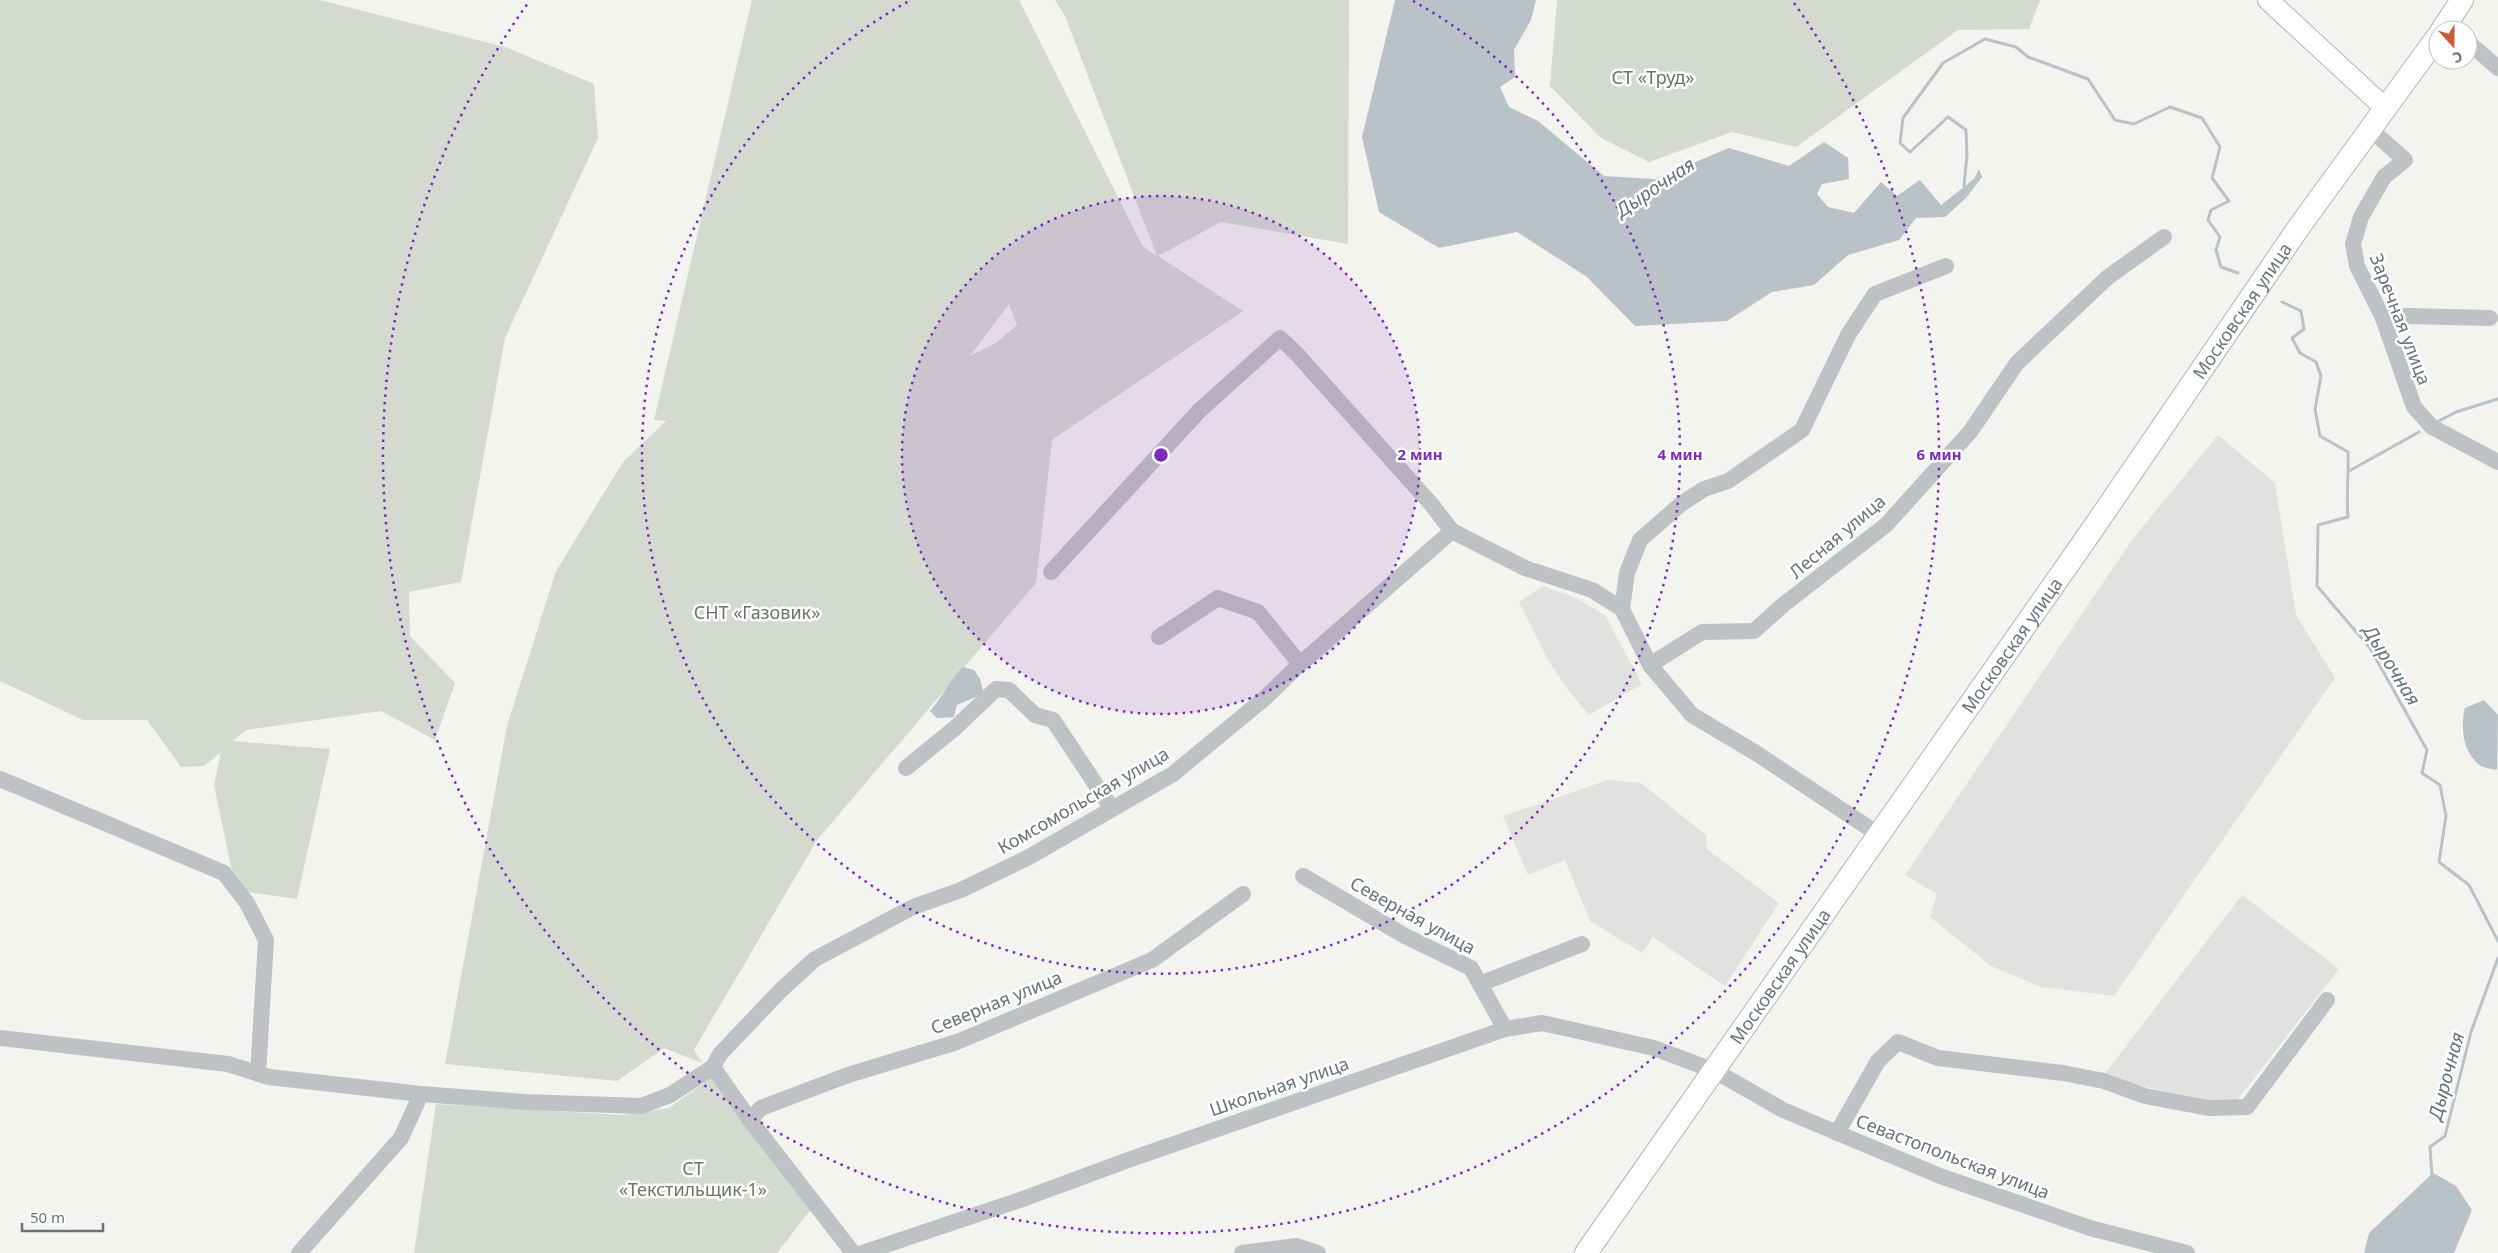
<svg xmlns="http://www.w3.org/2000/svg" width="2498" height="1253" font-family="'Noto Sans',sans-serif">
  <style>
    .built { fill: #e1e2e0 }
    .green { fill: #d5dad1; fill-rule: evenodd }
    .water { fill: #b9c2c6 }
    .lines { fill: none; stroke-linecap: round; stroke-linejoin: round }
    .stream { stroke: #b9c2c6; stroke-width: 3 }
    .major-casing { stroke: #b0b4b7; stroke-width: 22 }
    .highway-casing { stroke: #b2b5b7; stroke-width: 24 }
    .minor { stroke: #bfc2c4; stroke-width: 16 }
    .major { stroke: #fff; stroke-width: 20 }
    .highway { stroke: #fff; stroke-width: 22 }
    .ring { fill: none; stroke: #7b2cbf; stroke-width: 2.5; stroke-dasharray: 2.5 5 }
    .labels { text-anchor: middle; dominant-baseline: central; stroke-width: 5; stroke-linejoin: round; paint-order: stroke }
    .park-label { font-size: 18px; fill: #687564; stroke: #fff }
    .street-label { font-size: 18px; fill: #66737d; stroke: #fff }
    .water-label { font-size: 19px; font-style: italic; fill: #62747b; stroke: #fff }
    .centre { fill: #7b2cbf; stroke: #fff; stroke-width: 2.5 }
    .ring-label { font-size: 15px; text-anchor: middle; font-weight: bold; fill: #7b2cbf; stroke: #fff; stroke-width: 5; stroke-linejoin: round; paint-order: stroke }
  </style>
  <rect width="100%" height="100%" fill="#f3f3f0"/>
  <g class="built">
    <path d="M2218 435 2275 483 2296 615 2335 678 2114 996 2041 987 1991 966 1930 917 1937 894 1905 875 2132 540Z"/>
    <path d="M1543 586 1576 598 1605 615 1642 684 1589 715 1568 690 1548 660 1519 602Z"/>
    <path d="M1608 780 1641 783 1706 835 1707 849 1779 903 1725 986 1653 937 1642 953 1590 921 1565 860 1528 875 1503 816Z"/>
    <path d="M2242 895 2339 969 2231 1108 2103 1076Z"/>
  </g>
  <g class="green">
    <path d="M0 0H320L505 47 594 84 598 138 505 338 461 582 409 592 410 636 455 683 435 740 381 711 246 730 233 741 330 749 297 899 239 891 231 867 214 785 221 752 204 766 181 767 147 720H83L0 681Z"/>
    <path d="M752 0H1019L1143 247 1157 256 1065 16 1055 0H1349L1348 244 1221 222 1158 256 1243 311 1052 440 1036 583 817 840 694 1050 702 1063 664 1048 617 1081 445 1064 507 726 556 571 623 462 666 421 654 420ZM1009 304 1017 325 996 343 970 356Z"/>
    <path d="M1557 0H2040L2029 29 1958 30 1796 147 1732 132 1649 162 1601 138 1550 86Z"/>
    <path d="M711 1078 812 1208 777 1253H414L436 1104 622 1115 669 1108Z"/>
  </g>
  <g class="water">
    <path d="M1395 0H1536L1531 20 1514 50 1515 77 1500 87 1509 107 1538 121 1604 176 1655 179 1729 148 1789 166 1824 142 1848 158 1849 179 1822 184 1817 194 1828 207 1854 213 1881 182 1897 196 1920 180 1941 205 1974 179 1979 169 1982 177 1966 198 1945 217 1916 218 1899 240 1848 255 1814 285 1772 292 1727 321 1635 326 1587 277 1517 232 1439 248 1379 212 1362 137Z"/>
    <path d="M963 667 974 670 980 679 983 691 980 695 957 705 954 717 937 718 930 711C943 697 949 680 963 667Z"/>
    <path d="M2484 700 2498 715 2497 770C2492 769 2485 768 2481 766 2463 754 2460 727 2465 708Z"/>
    <path d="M2433 1173 2456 1186 2472 1210 2454 1253H2364L2369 1233Z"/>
  </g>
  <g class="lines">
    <g class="stream">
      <path d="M1964 186 1967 155 1966 130 1948 117 1910 152 1900 143 1903 118 1943 63 1985 39 2016 47 2028 57 2088 79 2115 120 2134 124 2170 107 2202 118 2220 147 2212 178 2229 201 2211 210 2208 220 2220 237 2216 250 2221 267 2238 273"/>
      <path d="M2282 302 2301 311 2304 329 2292 338 2300 353 2316 362 2321 376 2315 409 2320 436 2348 452C2349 474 2346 495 2348 517L2318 525 2317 586 2370 648 2427 750 2422 773 2440 785 2446 816 2439 862 2469 885 2498 941"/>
      <path d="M2437 422 2456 412 2498 399"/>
      <path d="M2349 471 2419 432"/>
      <path d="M2432 1176 2430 1147 2445 1136 2471 1032 2498 958"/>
    </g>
    <g class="major-casing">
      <path id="major" d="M2268 0 2386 109"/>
    </g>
    <g class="highway-casing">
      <g id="highway">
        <path d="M2442 30 2462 0"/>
        <path id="s1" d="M1586 1253 2090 533 2299 227 2438 36"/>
      </g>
    </g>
    <g class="minor">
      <path d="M2468 42 2498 68"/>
      <path d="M2371 130 2405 160 2384 177 2361 217 2353 244 2357 266 2383 318 2414 407 2432 427 2498 462"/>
      <path d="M2383 318 2407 316 2490 318"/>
      <path d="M1051 572 1199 411 1280 338 1296 353 1432 505 1452 531 1525 568 1592 590 1622 609 1650 665 1692 715 1756 753 1878 834"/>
      <path d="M1622 609 1627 573 1640 540 1681 504 1704 489 1728 481 1802 430 1848 335 1875 294 1946 266"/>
      <path d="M1159 637 1218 598 1258 612 1300 664"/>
      <path d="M1650 665 1702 632 1754 631 1783 605 1886 525 1970 432 2017 363 2108 277 2164 237"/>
      <path d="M906 768 955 728 996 689 1009 690 1035 715 1053 720 1112 809"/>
      <path d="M0 779 224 873 247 903 266 940 258 1074"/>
      <path d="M1303 876 1405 936 1471 968 1505 1029"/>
      <path d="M1480 984 1582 944"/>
      <path d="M0 1038 228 1064 269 1077 421 1094 525 1102 641 1106 670 1095 713 1067 720 1054 781 990 815 959 913 907 961 890 1029 857 1173 774 1265 698 1300 664 1452 531"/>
      <path d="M713 1067 750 1120 853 1253"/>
      <path d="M750 1120 761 1108 848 1075 957 1042 1152 960 1243 894"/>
      <path d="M1837 1133 1878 1061 1898 1042 1938 1058 2063 1073 2104 1081 2145 1096 2208 1108 2247 1107 2327 1000"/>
      <path d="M299 1253 401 1138 421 1094"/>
      <path d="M862 1253 1020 1200 1131 1159 1505 1029 1542 1023 1654 1048 1715 1071 1783 1110 1940 1176 2090 1228 2187 1253"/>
      <path d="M1242 1253 1297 1246 1318 1253"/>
    </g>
    <use href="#major" class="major"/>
    <use href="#highway" class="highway"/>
  </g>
  <circle cx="1161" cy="455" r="259" fill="#7b2cbf" fill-opacity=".12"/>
  <g class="ring">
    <circle cx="1161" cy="455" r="259"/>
    <path d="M1413 1A519 519 0 1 1 909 1"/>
    <path d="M1794 3A778 778 0 1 1 528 3"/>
  </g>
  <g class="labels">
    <g class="park-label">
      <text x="1653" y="77">СТ «Труд»</text>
      <text x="757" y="612">СНТ «Газовик»</text>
      <text x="693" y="1168">СТ<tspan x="693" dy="21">«Текстильщик-1»</tspan></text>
    </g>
    <g class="street-label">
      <text stroke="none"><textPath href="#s1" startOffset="1148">Московская улица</textPath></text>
      <text transform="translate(2401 319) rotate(69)">Заречная улица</text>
      <text transform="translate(1837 536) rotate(-40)">Лесная улица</text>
      <text stroke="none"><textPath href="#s1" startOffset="742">Московская улица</textPath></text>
      <text transform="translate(1083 800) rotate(-30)">Комсомольская улица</text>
      <text transform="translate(1413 915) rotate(29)">Северная улица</text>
      <text stroke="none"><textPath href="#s1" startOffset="338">Московская улица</textPath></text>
      <text transform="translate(996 1002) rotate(-22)">Северная улица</text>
      <text transform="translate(1279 1086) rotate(-19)">Школьная улица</text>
      <text transform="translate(1953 1156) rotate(21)">Севастопольская улица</text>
    </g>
    <g class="water-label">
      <text transform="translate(1655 187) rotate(-34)">Дырочная</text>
      <text transform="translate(2392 665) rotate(58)">Дырочная</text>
      <text transform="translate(2446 1076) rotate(-75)">Дырочная</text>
    </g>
  </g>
  <circle cx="1161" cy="455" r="8" class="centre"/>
  <g class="ring-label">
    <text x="1420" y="460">2 мин</text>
    <text x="1680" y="460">4 мин</text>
    <text x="1939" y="460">6 мин</text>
  </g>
  <g transform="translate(2453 45) rotate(159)"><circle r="24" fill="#ffffff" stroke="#c2c7cb"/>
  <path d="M0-4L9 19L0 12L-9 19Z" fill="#cd5736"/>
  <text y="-8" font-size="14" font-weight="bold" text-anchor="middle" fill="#66737d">С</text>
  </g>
  <path d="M22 1223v8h81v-8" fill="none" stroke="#66737d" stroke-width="2.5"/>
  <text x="30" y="1223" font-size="15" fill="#66737d" stroke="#ffffff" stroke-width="4" paint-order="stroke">50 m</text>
</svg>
